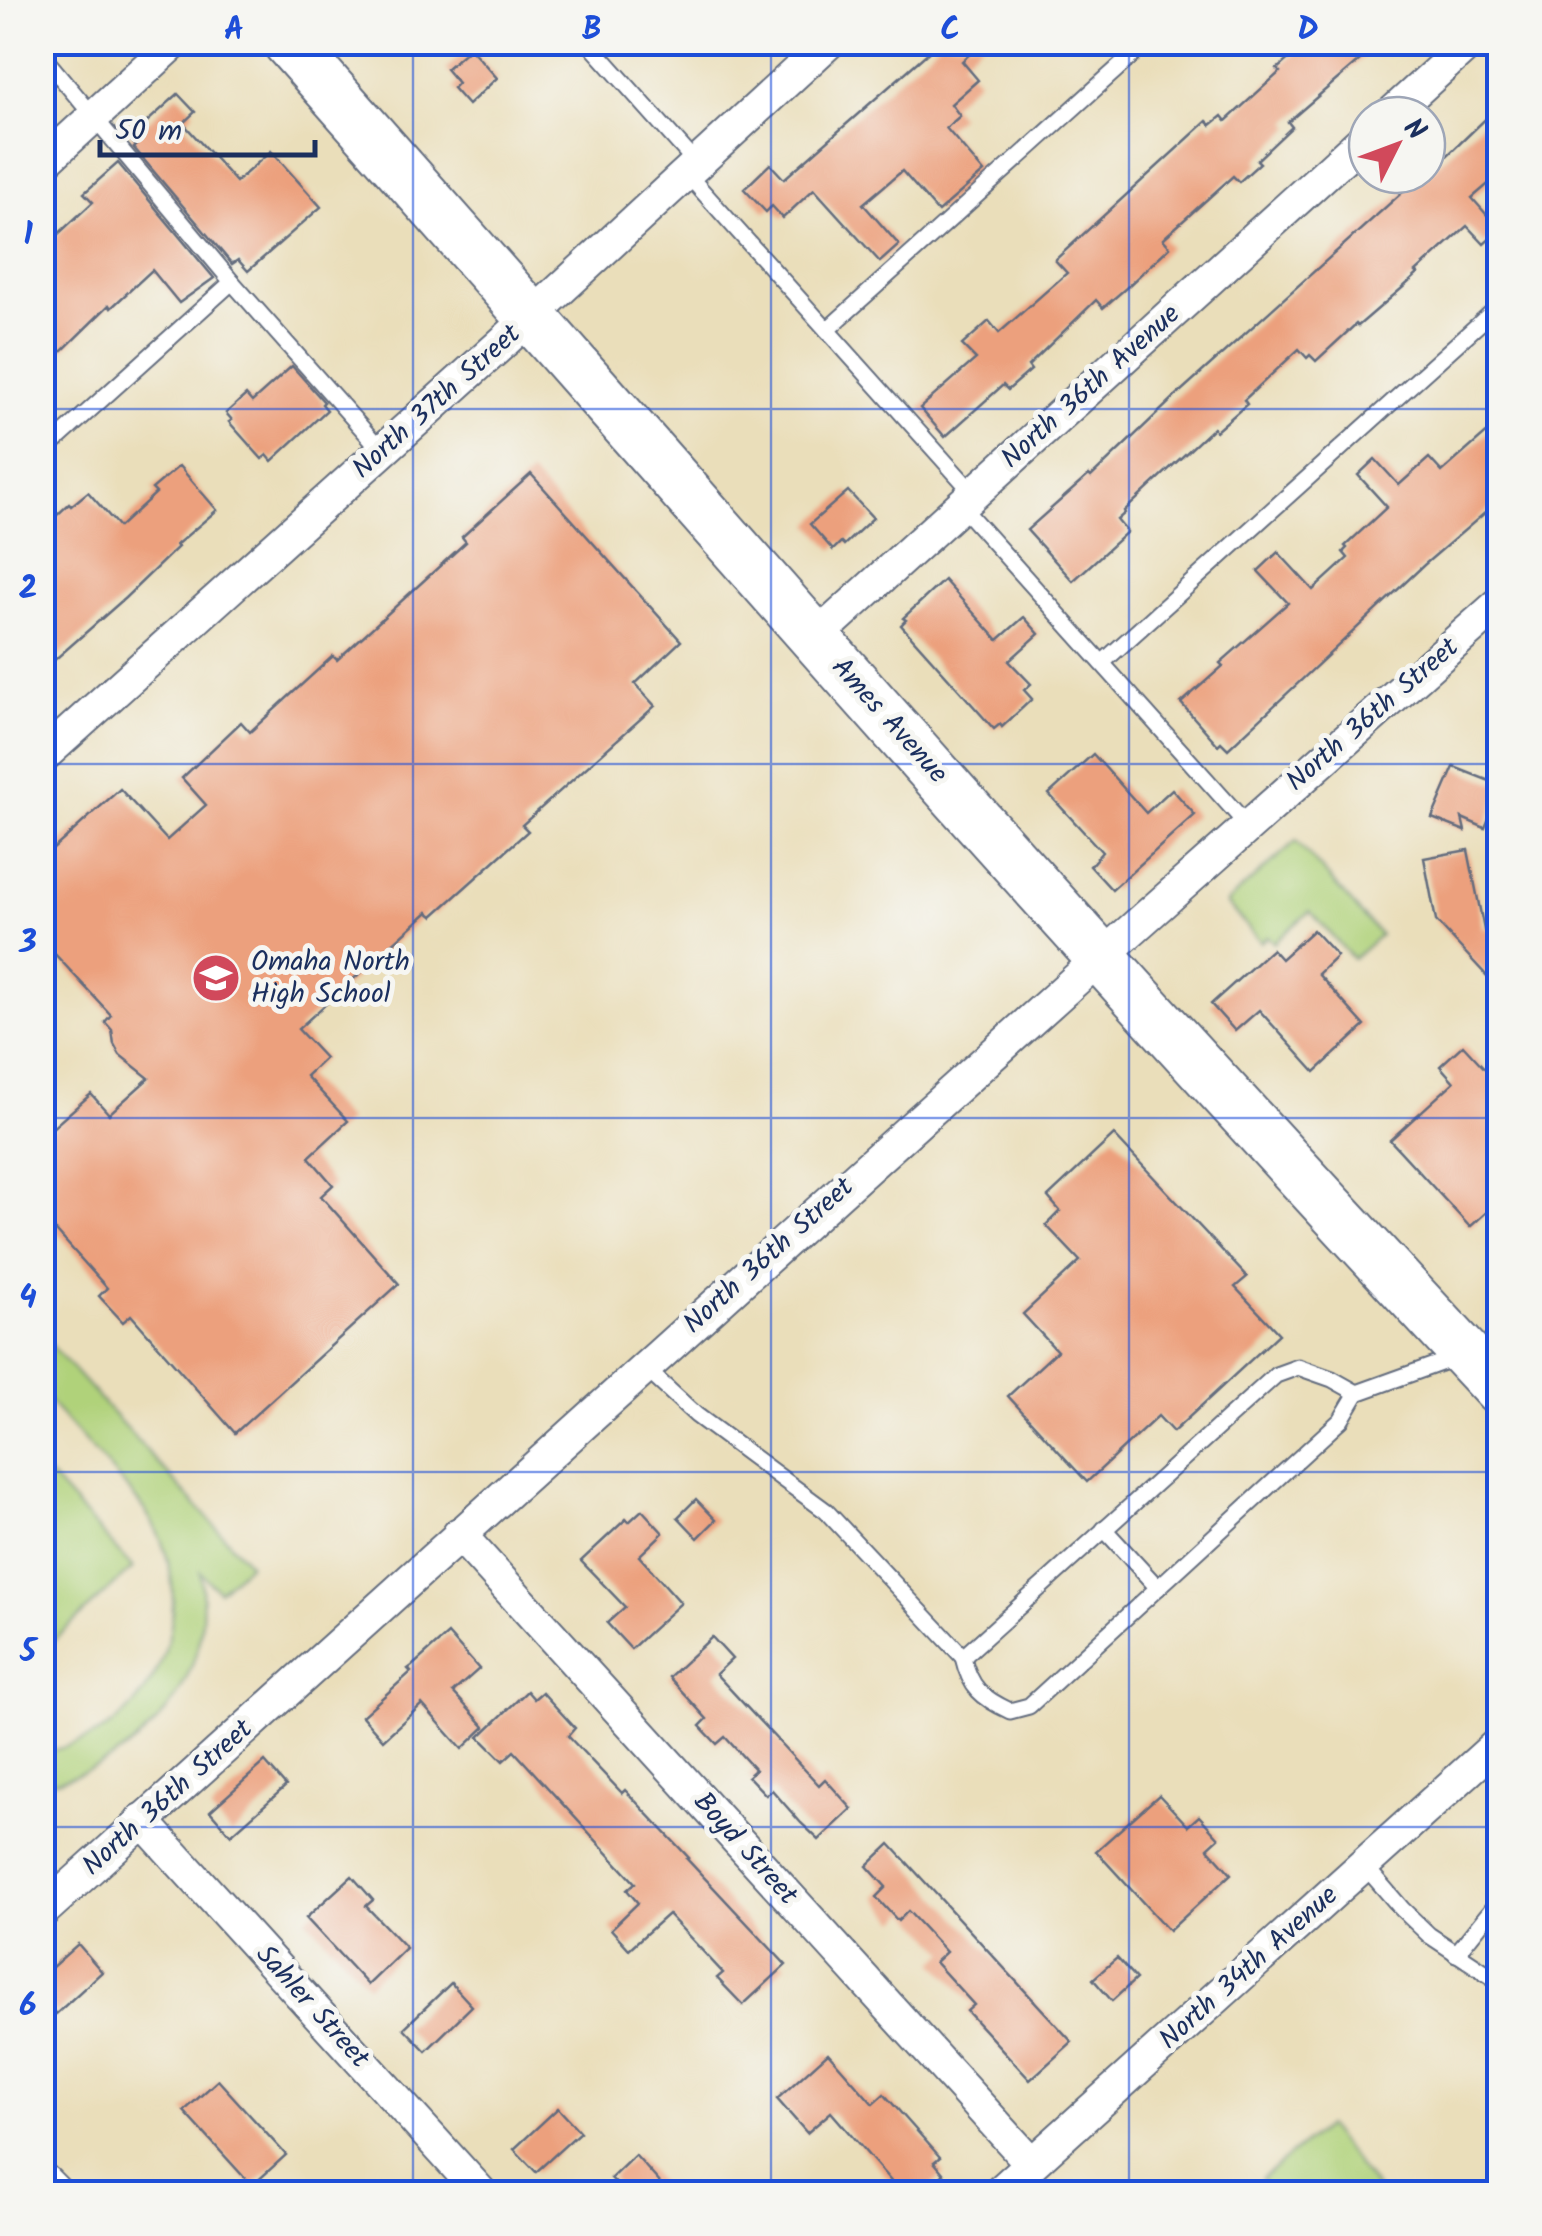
<svg xmlns="http://www.w3.org/2000/svg" width="1542" height="2236" font-family="Kalam,sans-serif">
  <style>
    .green { fill: #b0d27a; stroke: #66806c; stroke-width: 2.5 }
    .building { fill: #eca07d }
    .lines { fill: none; stroke-linecap: round; stroke-linejoin: round }
    .service-casing { stroke: #636c7e; stroke-width: 19 }
    .minor-casing { stroke: #636c7e; stroke-width: 36 }
    .tertiary-casing { stroke: #636c7e; stroke-width: 44 }
    .primary-casing { stroke: #636c7e; stroke-width: 54 }
    .service { stroke: #fff; stroke-width: 15 }
    .minor { stroke: #fff; stroke-width: 32 }
    .tertiary { stroke: #fff; stroke-width: 40 }
    .primary { stroke: #fff; stroke-width: 50 }
    .grid { fill: none; stroke: #1d4ed8; stroke-width: 2.5; stroke-opacity: 0.55 }
    .labels { text-anchor: middle; dominant-baseline: central; stroke-width: 10; stroke-linejoin: round; paint-order: stroke }
    .street-label { font-size: 28px; fill: #1b2f5e; stroke: #f6f6f2 }
    .poi-label { font-size: 28px; fill: #1b2f5e; stroke: #f6f6f2; text-anchor: start }
    .neatline { fill: none; stroke: #1d4ed8; stroke-width: 4 }
    .grid-label { font-size: 32px; text-anchor: middle; font-weight: bold; fill: #1d4ed8 }
  </style>
  <rect width="100%" height="100%" fill="#f6f6f2"/>
  <filter id="ink" filterUnits="userSpaceOnUse"><feTurbulence type="fractalNoise" baseFrequency=".01" numOctaves="2"/><feDisplacementMap in="SourceGraphic" scale="20" xChannelSelector="R" yChannelSelector="G"/><feConvolveMatrix kernelMatrix="1 2 1 2 8 2 1 2 1" color-interpolation-filters="sRGB"/></filter>
  <filter id="wash" filterUnits="userSpaceOnUse"><feTurbulence type="fractalNoise" baseFrequency=".0048" numOctaves="4" result="noise"/><feDisplacementMap in="SourceGraphic" scale="40" xChannelSelector="R" yChannelSelector="G"/><feGaussianBlur stdDeviation="2.25" result="paint"/><feColorMatrix in="noise" values="0 0 0 0 0 0 0 0 0 0 0 0 0 0 0 0 0 1.4 0 .05"/><feComposite in="paint" operator="in"/></filter>
  <g filter="url(#wash)">
    <rect width="100%" height="100%" fill="#eadeba"/>
    <g class="green">
      <path d="M1296 841 1380 935 1353 959 1310 911 1274 943 1268 936 1261 942 1226 903Z"/>
      <path d="M42 1335 249 1564 219 1591 200 1572C218 1679 145 1764 43 1784V1753C68 1747 92 1739 113 1724 177 1676 191 1583 149 1517 138 1499 123 1485 110 1469 87 1445 65 1420 43 1395Z"/>
      <path d="M42 1468 133 1568 43 1650H42Z"/>
      <path d="M1326 2126 1377 2189 1381 2193H1273L1261 2179Z"/>
    </g>
    <g id="blocks">
      <g class="building">
        <path d="M940 42H983L962 61 978 80 951 104 960 116 946 128 984 172 938 212 902 171 863 204 899 245 880 262 814 189 783 218 772 206 766 212 744 189 770 164 784 179Z"/>
        <path d="M1308 42H1381L1288 122 1292 127 1257 160 1260 163 1239 182 1233 176 1165 237 1163 239 1170 247 1126 288 1103 308 1096 300 1028 366 1031 370 1008 390 1003 385 945 437 920 408 976 359 962 345 989 321 999 333 1067 273 1055 260 1207 121 1211 125 1222 116 1226 121 1280 72 1277 69Z"/>
        <path d="M470 48 497 78 468 105 453 88 458 83 446 69Z"/>
        <path d="M178 94 195 112 183 123 236 182 271 151 321 207 248 271 238 260 232 264 134 148 136 146 129 138Z"/>
        <path d="M1500 105V174L1472 198 1500 230 1484 244 1467 226 1416 272 1418 274 1401 289 1358 326 1356 324 1316 361 1310 355 1307 358 1299 349 1244 400 1247 404 1216 431 1213 428 1124 511 1125 513 1117 520 1127 532 1073 581 1027 530 1089 475 1091 477 1181 391 1417 179 1419 181 1427 175Z"/>
        <path d="M118 163 214 278 179 303 152 270 111 308 109 305 60 353 42 333V249L93 202 84 193Z"/>
        <path d="M292 366 324 402 322 404 327 410 272 461 267 455 262 459 229 422 232 420 226 413 246 395 252 402Z"/>
        <path d="M1500 421V500L1424 565 1228 749 1221 742 1218 745 1181 703 1223 666 1220 663 1288 603 1258 571 1278 552 1313 590 1348 558 1343 552 1347 548 1345 546 1387 507 1358 475 1375 459 1399 485 1429 458 1442 472Z"/>
        <path d="M179 466 217 510 176 545 178 547 125 598 42 671V529L69 504 71 506 88 492 119 527 156 493 152 489Z"/>
        <path d="M531 474 681 641 635 684 655 706 522 825 528 831 433 916 428 912 298 1029 325 1058 306 1076 348 1121 309 1157 333 1185 321 1196 399 1284 235 1433 131 1315 123 1322 99 1296 107 1288 42 1215V1137L91 1094 109 1114 149 1078 120 1055 114 1044 112 1030 105 1022 111 1015 42 940V859L120 789 167 840 206 805 182 778 241 722 250 732 333 656 337 660 466 542 462 537Z"/>
        <path d="M848 491 873 518 844 545 841 542 833 550 810 524Z"/>
        <path d="M944 580 998 640 1024 617 1039 634 1009 661 1031 684 1024 690 1032 699 1002 727 1000 724 994 729 901 625 906 620 903 618Z"/>
        <path d="M1093 754 1146 813 1172 789 1195 815 1112 890 1090 866 1102 852 1049 794Z"/>
        <path d="M1454 767 1500 785V791L1485 828 1462 818 1465 831 1432 818Z"/>
        <path d="M1468 850 1484 930 1500 917V990L1436 921 1424 858Z"/>
        <path d="M1313 930 1337 956 1318 974 1365 1026 1315 1072 1259 1010 1235 1031 1211 1004 1272 949 1281 959Z"/>
        <path d="M1463 1045 1500 1085V1200L1470 1227 1390 1140 1454 1082 1440 1066Z"/>
        <path d="M1114 1135 1247 1277 1235 1287 1279 1334 1173 1432 1158 1416 1087 1482 1008 1396 1057 1351 1023 1314 1080 1261 1046 1225 1060 1211 1048 1197Z"/>
        <path d="M696 1499 716 1520 698 1538 678 1517Z"/>
        <path d="M642 1510 663 1533 639 1556 681 1603 631 1649 607 1623 625 1607 581 1561 626 1519 629 1522Z"/>
        <path d="M448 1634 479 1669 453 1692 485 1727 462 1749 422 1704 383 1740 362 1716 411 1672 408 1669 412 1666Z"/>
        <path d="M712 1637 732 1659 716 1674 819 1785 825 1779 852 1809 819 1840 801 1823 772 1790 766 1795 748 1776 755 1770 725 1737 717 1744 700 1726 707 1719 669 1677Z"/>
        <path d="M527 1691 534 1699 542 1692 575 1728 568 1736 622 1793 625 1790 689 1858 687 1859 786 1965 743 2005 717 1978 723 1973 668 1914 629 1949 611 1929 638 1903 627 1890 635 1883 514 1751 503 1761 479 1737Z"/>
        <path d="M265 1762 286 1786 231 1835 210 1811Z"/>
        <path d="M1159 1795 1188 1826 1199 1816 1219 1838 1208 1848 1231 1874 1169 1931 1096 1851Z"/>
        <path d="M890 1844 1072 2042 1030 2080 967 2011 974 2005 935 1962 946 1952 908 1911 898 1921 876 1897 886 1887 867 1866Z"/>
        <path d="M352 1876 373 1900 366 1906 406 1948 368 1985 306 1918Z"/>
        <path d="M78 1944 102 1972 56 2014 42 2000V1976Z"/>
        <path d="M1117 1958 1136 1979 1112 2001 1093 1979Z"/>
        <path d="M451 1983 472 2006 426 2051 404 2028Z"/>
        <path d="M828 2053 873 2104 884 2094 940 2157 934 2162 944 2174 921 2194H902L831 2112 807 2133 777 2099Z"/>
        <path d="M218 2080 286 2155 252 2186 184 2111Z"/>
        <path d="M558 2108 580 2132 536 2172 514 2149Z"/>
        <path d="M635 2155 670 2194H626L611 2178Z"/>
      </g>
    </g>
  </g>
  <g filter="url(#ink)">
    <use href="#blocks" fill-opacity="0" stroke="#636c7e" stroke-width="2.5"/>
    <g class="lines">
      <g class="service-casing">
        <g id="service">
          <path d="M588 42 697 164"/>
          <path d="M42 43 43 42"/>
          <path d="M42 55 232 282 383 452"/>
          <path d="M687 174 974 494"/>
          <path d="M827 330 1147 42"/>
          <path d="M42 453 232 282"/>
          <path d="M961 506 1248 826"/>
          <path d="M1102 663 1500 305"/>
          <path d="M645 1368 696 1415 826 1511 963 1657 1276 1375 1298 1367 1332 1379 1357 1393 1457 1357"/>
          <path d="M1104 1529 1158 1588"/>
          <path d="M963 1657C970 1688 982 1698 1010 1711L1029 1706 1341 1420 1357 1393"/>
          <path d="M1364 1865 1402 1909 1429 1935 1500 1982"/>
          <path d="M1456 1954 1500 1899"/>
        </g>
      </g>
      <g class="minor-casing">
        <g id="minor">
          <path d="M1390 115 1470 42"/>
          <path d="M42 164 175 42"/>
          <path d="M815 638 1367 136"/>
          <path d="M42 757 499 346 829 42"/>
          <path d="M459 1534 1031 2163"/>
          <path d="M142 1820 482 2194"/>
          <path d="M42 1912 1101 957 1500 603"/>
          <path d="M998 2194 1500 1742"/>
        </g>
      </g>
      <g class="tertiary-casing">
        <path id="tertiary" d="M42 2184 52 2194"/>
      </g>
      <g class="primary-casing">
        <path id="primary" d="M288 42C464 240 638 438 813 636 1038 891 1268 1142 1500 1391"/>
      </g>
      <use href="#service" class="service"/>
      <use href="#minor" class="minor"/>
      <use href="#tertiary" class="tertiary"/>
      <use href="#primary" class="primary"/>
    </g>
  </g>
  <path class="grid" d="M413 42V2194M771 42V2194M1129 42V2194M42 409H1500M42 764H1500M42 1118H1500M42 1472H1500M42 1827H1500"/>
  <defs>
    <g id="school-disc" transform="scale(2.5)"><circle r="9.5" fill="#d1495b" stroke="#f6f6f2"/><path d="M0-5L7-2L0 1L-7-2ZM-4 1L0 2.5L4 1V4Q0 6-4 4Z" fill="#fff"/></g>
  </defs>
  <g fill-rule="evenodd">
    <use href="#school-disc" x="216" y="978"/>
  </g>
  <g class="labels">
    <g class="street-label">
      <text transform="translate(1091 387) rotate(-42)">North 36th Avenue</text>
      <text transform="translate(437 402) rotate(-42)">North 37th Street</text>
      <text transform="translate(1373 715) rotate(-41)">North 36th Street</text>
      <text transform="translate(889 721) rotate(48)">Ames Avenue</text>
      <text transform="translate(769 1256) rotate(-42)">North 36th Street</text>
      <text transform="translate(168 1798) rotate(-42)">North 36th Street</text>
      <text transform="translate(745 1849) rotate(48)">Boyd Street</text>
      <text transform="translate(1249 1968) rotate(-42)">North 34th Avenue</text>
      <text transform="translate(312 2007) rotate(48)">Sahler Street</text>
    </g>
    <g class="poi-label">
      <text x="251" y="962">Omaha North<tspan x="251" dy="32">High School</tspan></text>
    </g>
  </g>
  <rect width="1542" height="2236" fill="none" stroke="#f6f6f2" stroke-width="110"/>
  <g transform="translate(1397 145) rotate(48)"><circle r="48" fill="#f6f6f2" stroke="#9ea6b7" stroke-width="2.5"/>
  <path d="M0-8L18 38L0 25L-18 38Z" fill="#d1495b"/>
  <text y="-15" font-size="28" font-weight="bold" text-anchor="middle" fill="#1b2f5e">N</text>
  </g>
  <path d="M100 140v15h215v-15" fill="none" stroke="#1b2f5e" stroke-width="5"/>
  <text x="115" y="140" font-size="30" fill="#1b2f5e" stroke="#f6f6f2" stroke-width="8" paint-order="stroke">50 m</text>
  <rect x="55" y="55" width="1432" height="2126" class="neatline"/>
  <g class="grid-label">
    <text x="234" y="39">A</text>
    <text x="592" y="39">B</text>
    <text x="950" y="39">C</text>
    <text x="1308" y="39">D</text>
    <text x="28" y="244">1</text>
    <text x="28" y="598">2</text>
    <text x="28" y="952">3</text>
    <text x="28" y="1307">4</text>
    <text x="28" y="1661">5</text>
    <text x="28" y="2015">6</text>
  </g>
</svg>
